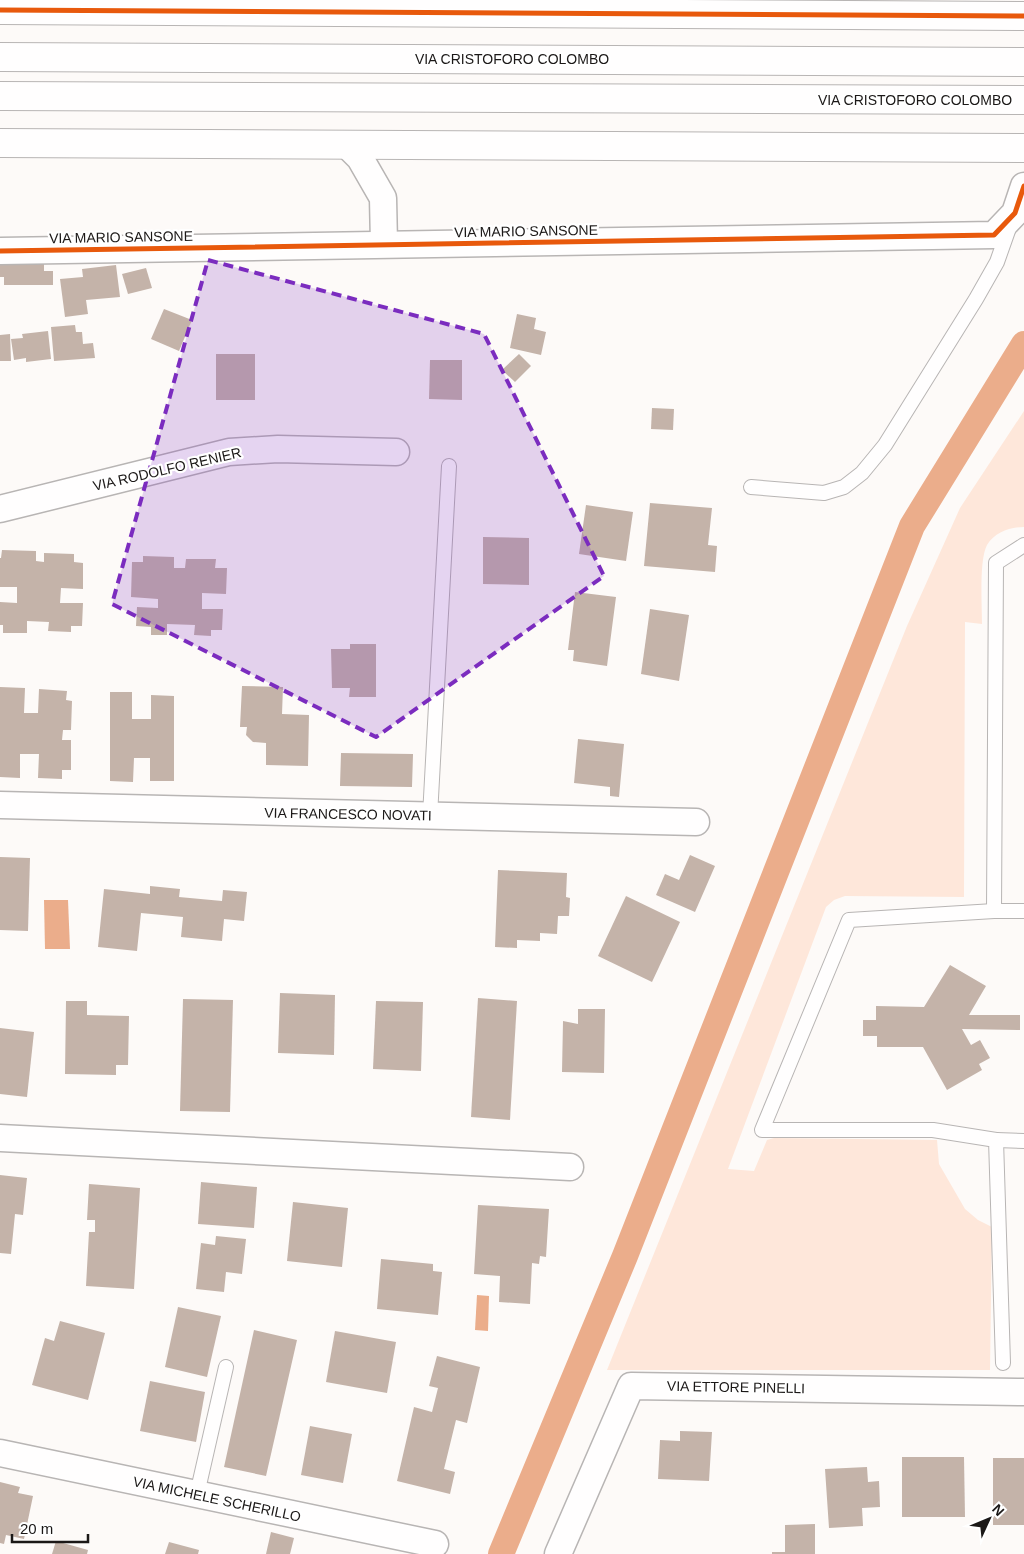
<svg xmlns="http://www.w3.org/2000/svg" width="1024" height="1554" font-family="Helvetica,sans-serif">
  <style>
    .green { fill: #fee7da }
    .water { fill: #ebad8b }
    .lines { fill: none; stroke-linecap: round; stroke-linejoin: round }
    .canal { stroke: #ebad8b; stroke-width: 26 }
    .building { fill: #c4b3a9 }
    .service-casing { stroke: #b8b5b4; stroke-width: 16 }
    .minor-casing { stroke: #b8b5b4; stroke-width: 29 }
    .tertiary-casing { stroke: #b8b5b4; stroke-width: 30 }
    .primary-casing { stroke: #b8b5b4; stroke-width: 30 }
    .service { stroke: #fffefe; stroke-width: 14 }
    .minor { stroke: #fffefe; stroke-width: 26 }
    .tertiary { stroke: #fffefe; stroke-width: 28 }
    .primary { stroke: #fffefe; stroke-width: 28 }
    .cycleway-casing { stroke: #fff; stroke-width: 8 }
    .cycleway { stroke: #e8590c; stroke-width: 5 }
    .marked { fill: #7b2cbf; fill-opacity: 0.2; stroke: #7b2cbf; stroke-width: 4; stroke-dasharray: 10 6; stroke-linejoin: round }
    .labels { text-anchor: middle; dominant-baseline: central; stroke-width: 4.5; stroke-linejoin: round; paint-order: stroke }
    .street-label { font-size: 14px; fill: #1b1817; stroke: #fff }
  </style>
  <rect width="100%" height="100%" fill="#fdfaf8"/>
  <path class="green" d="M1024 411V527C1010 527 995 532 987 545 979 560 982 605 982 624L965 622 964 897 845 896 834 900 826 907 728 1169 754 1171 767 1140 774 1138 937 1140 939 1164 965 1209 978 1220 992 1227 990 1370H607L907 626 960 508Z"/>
  <g class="water">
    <path d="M44 900H68L70 949H45Z"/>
    <path d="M477 1295 489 1296 488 1331 475 1330Z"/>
  </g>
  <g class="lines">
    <path class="canal" d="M501 1554 625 1256 912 526 1024 344"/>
  </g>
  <g class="building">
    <path d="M44 257V271H53V285H4V277H0V258Z"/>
    <path d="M116 265 120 297 86 300 88 314 65 317 60 279 83 277 82 269Z"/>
    <path d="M146 268 152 288 128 294 122 274Z"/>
    <path d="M164 309 192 320 179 351 151 339Z"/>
    <path d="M517 314 536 318 534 329 546 332 541 355 510 348Z"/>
    <path d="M75 325 76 332H82L83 344 93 343 95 358 54 361 51 327Z"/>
    <path d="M48 331 51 359 26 362V358L14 360 11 339 23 338 22 334Z"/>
    <path d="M10 334 11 361H0V335Z"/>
    <rect x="216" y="354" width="39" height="46"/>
    <path d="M519 354 531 366 515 382 502 370Z"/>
    <path d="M430 360H462V400L429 399Z"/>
    <path d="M652 408 674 409 673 430 651 429Z"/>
    <path d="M650 503 712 508 708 545 717 546 715 572 644 566Z"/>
    <path d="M586 505 633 512 626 561 579 554Z"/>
    <path d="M483 537 529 538V585L483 584Z"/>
    <path d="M2 550 36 551V561L44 562V553L74 554V562L83 563V589L61 588 60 603H83L82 626H71V632L48 631 49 622 27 621V633H3V625H0V602L17 603V587H0V558H1Z"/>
    <path d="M143 556 174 557V568H185L186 559H216L215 568H227L226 594 202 593V609H223L222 630H211V636L194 635 195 625 167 624V635H151V627L136 626 137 607 158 608V599L131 597 132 562H143Z"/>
    <path d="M575 592 616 597 607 666 573 661 574 650H568Z"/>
    <path d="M650 609 689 615 679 681 641 674Z"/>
    <path d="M350 644H376V697H349L350 688H332L331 649H350Z"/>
    <path d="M242 686 283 687 282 714 309 715 308 766 266 765V743L253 742 246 735 247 727H240Z"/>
    <path d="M0 687 25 688 24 713H38L39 689 67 691 66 700 72 701 71 730H63L62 740H71V770H62V779L38 778 39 754H20V778L0 777Z"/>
    <path d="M110 692H132V719H151V695L174 696V781H150V758H134L133 782 110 781Z"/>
    <path d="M578 739 624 744 619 797 610 796V787L574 783Z"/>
    <path d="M341 753 413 754 412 787 340 786Z"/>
    <path d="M690 855 715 866 695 912 656 895 665 874 679 880Z"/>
    <path d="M0 857 30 858 28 931 0 930Z"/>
    <path d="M498 870 567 873 566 897 570 898 569 916H558L557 934 540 933V941L517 940V948L495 947Z"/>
    <path d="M150 886 180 889 179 897 222 901 223 890 247 892 244 921 224 919 222 941 181 937 183 917 141 913 137 951 98 947 104 889 150 894Z"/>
    <path d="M626 896 680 922 652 982 598 956Z"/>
    <path d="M950 965 986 986 969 1015H1020V1030L962 1029 971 1045 980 1040 990 1058 979 1064 982 1070 947 1090 923 1047H877V1036H863V1020H876V1006L924 1007Z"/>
    <path d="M280 993 335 995 334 1055 278 1053Z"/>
    <path d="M478 998 517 1001 510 1120 471 1117Z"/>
    <path d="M183 999 233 1000 230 1112 180 1111Z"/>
    <path d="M66 1001H87V1015L129 1016 128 1065H116V1075L65 1074Z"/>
    <path d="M376 1001 423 1002 421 1071 373 1069Z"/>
    <path d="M578 1009H605L604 1073 562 1072 563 1021 578 1024Z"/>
    <path d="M0 1028 34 1032 27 1097 0 1094Z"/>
    <path d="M0 1175 27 1178 23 1215 15 1214 11 1254 0 1253Z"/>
    <path d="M201 1182 257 1187 254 1228 198 1224Z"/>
    <path d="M89 1184 140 1188 134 1289 86 1286 89 1232H95V1220H87Z"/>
    <path d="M293 1202 348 1208 342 1267 287 1261Z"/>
    <path d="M478 1205 549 1209 546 1257 540 1256 539 1264 532 1263 530 1304 499 1302 500 1276 474 1274Z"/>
    <path d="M216 1236 246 1239 242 1274 226 1272 224 1292 196 1289 201 1243 215 1245Z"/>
    <path d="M381 1259 433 1264V1271L442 1272 438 1315 377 1309Z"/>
    <path d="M178 1307 221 1316 207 1377 165 1367Z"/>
    <path d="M60 1321 105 1333 88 1400 32 1385 45 1338 54 1341Z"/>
    <path d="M254 1330 297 1340 266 1476 224 1467Z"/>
    <path d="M335 1331 396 1342 387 1393 326 1382Z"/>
    <path d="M437 1356 480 1367 467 1423 456 1420 444 1469 455 1472 450 1494 397 1481 414 1407 432 1412 438 1388 429 1386Z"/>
    <path d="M150 1381 205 1392 196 1442 140 1431Z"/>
    <path d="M310 1426 352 1434 343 1483 301 1475Z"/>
    <path d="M680 1431 712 1432 709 1481 658 1479 660 1440 680 1441Z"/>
    <path d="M902 1457H964L965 1517H902Z"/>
    <rect x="993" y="1458" width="31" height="67"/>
    <path d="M867 1467 868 1482 879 1481 880 1507 862 1508 863 1526 829 1528 825 1469Z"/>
    <path d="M0 1482 20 1487 18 1493 33 1496 24 1539 6 1535 4 1544 0 1543Z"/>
    <path d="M815 1524V1554H772V1552H785V1525Z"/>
    <path d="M271 1532 294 1538 290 1554H266Z"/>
    <path d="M56 1541 88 1550 87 1554H52Z"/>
    <path d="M169 1542 199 1550 198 1554H165Z"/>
  </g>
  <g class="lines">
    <g class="service-casing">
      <g id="service">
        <path d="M751 487 824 493 844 487 862 473 885 445 976 299 997 262 1009 228"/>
        <path d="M430 816 449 466"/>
        <path d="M994 911 996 563 1024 545"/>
        <path d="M996 1140 1024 1141"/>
        <path d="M1003 1363 996 1140 933 1130H762L849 920 994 911H1024"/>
        <path d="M197 1494 226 1367"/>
      </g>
    </g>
    <g class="minor-casing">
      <g id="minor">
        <path d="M347 145 360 158 383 198 384 244"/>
        <path d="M0 251 994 235 1015 213 1024 186"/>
        <path d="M0 509 229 452 278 449 396 452"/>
        <path d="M0 805 696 822"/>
        <path d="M0 1138 570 1167"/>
        <path d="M0 1453 435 1544"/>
        <path d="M558 1554 631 1386 1024 1392"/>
      </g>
    </g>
    <g class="tertiary-casing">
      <g id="tertiary">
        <path d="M0 10 1024 16"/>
        <path d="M0 143 1024 148"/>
      </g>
    </g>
    <g class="primary-casing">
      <g id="primary">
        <path d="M0 57 1024 62"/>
        <path d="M0 96 1024 100"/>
      </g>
    </g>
    <use href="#service" class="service"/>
    <use href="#minor" class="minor"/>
    <use href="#tertiary" class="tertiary"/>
    <use href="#primary" class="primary"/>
    <g class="cycleway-casing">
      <g id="cycleway">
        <path d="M0 10 1024 16"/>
        <path d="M0 251 994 235 1015 213 1024 186"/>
      </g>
    </g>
    <use href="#cycleway" class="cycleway"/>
  </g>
  <path class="marked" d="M208 260 484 334 604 576 376 737 112 604Z"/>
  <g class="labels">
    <g class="street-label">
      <text x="512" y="59">VIA CRISTOFORO COLOMBO</text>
      <text x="915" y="100">VIA CRISTOFORO COLOMBO</text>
      <text transform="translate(526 231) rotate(-1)">VIA MARIO SANSONE</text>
      <text transform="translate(121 237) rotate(-1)">VIA MARIO SANSONE</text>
      <text transform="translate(167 469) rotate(-13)">VIA RODOLFO RENIER</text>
      <text transform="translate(348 814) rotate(1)">VIA FRANCESCO NOVATI</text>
      <text transform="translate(736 1387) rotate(1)">VIA ETTORE PINELLI</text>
      <text transform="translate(217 1499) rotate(12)">VIA MICHELE SCHERILLO</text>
    </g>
  </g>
  <g transform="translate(989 1519) rotate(46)" stroke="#ffffff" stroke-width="4" paint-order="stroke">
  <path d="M0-4L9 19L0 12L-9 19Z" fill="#1b1817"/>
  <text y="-8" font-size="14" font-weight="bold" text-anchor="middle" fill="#1b1817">N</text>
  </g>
  <path d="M12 1534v8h76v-8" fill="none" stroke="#1b1817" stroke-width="2.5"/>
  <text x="20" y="1534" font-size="15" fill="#1b1817" stroke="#ffffff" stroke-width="4" paint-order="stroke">20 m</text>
</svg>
